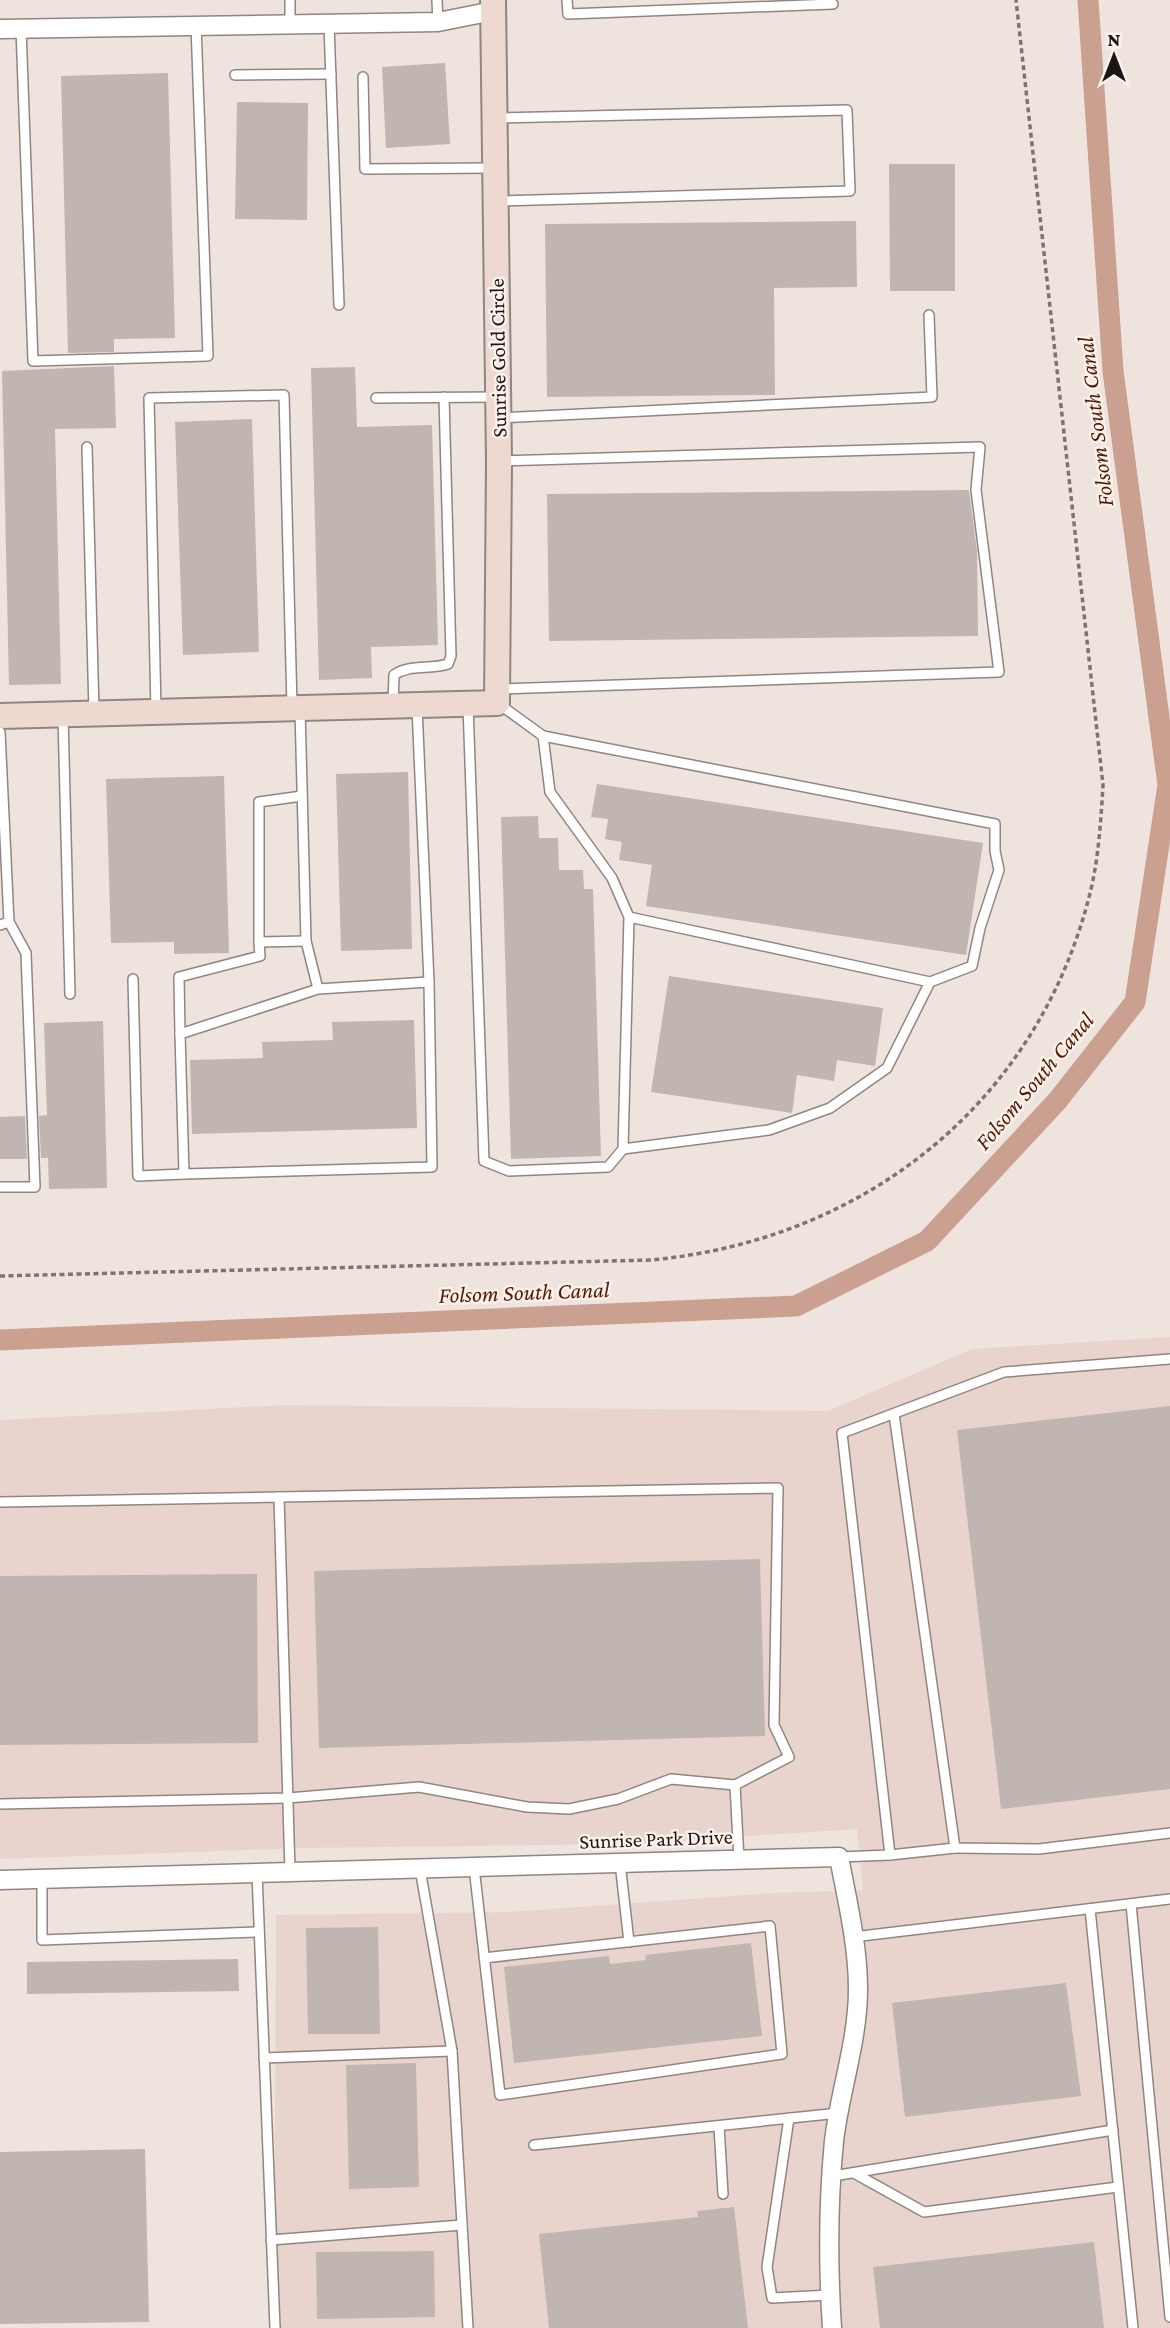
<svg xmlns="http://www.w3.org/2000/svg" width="1170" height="2328" font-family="'Crimson Pro',serif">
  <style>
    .built { fill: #e8d4cc }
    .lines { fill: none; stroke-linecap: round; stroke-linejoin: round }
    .canal { stroke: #caa090; stroke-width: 21 }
    .building { fill: #c0b5b0 }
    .lane-casing { stroke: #908581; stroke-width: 12 }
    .street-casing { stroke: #908581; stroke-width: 21 }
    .secondary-casing { stroke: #908581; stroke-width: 28 }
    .path { stroke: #7c7471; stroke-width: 3.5; stroke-dasharray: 5 3.5; stroke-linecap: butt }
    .lane { stroke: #fff; stroke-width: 9 }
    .street { stroke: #fff; stroke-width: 18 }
    .secondary { stroke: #eed9d1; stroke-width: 24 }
    .labels { text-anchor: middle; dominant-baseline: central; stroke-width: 5; stroke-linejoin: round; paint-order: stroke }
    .street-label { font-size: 21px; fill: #1a1615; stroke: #fcf0eb }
    .water-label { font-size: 23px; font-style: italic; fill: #4f1b04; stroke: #fcf0eb }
  </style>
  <rect width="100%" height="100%" fill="#efe3de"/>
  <path class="built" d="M1170 1337V2328H274L276 1915 509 1912 774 1893 863 1890 857 1829 627 1844 304 1848 0 1859V1420L287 1405 828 1411 972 1349Z"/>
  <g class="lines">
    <path class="canal" d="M0 1340 796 1306 927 1241 1058 1100 1135 1002 1168 785 1113 371 1088 0"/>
  </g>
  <g class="building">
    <path d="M445 63 450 144 386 148 382 67Z"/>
    <path d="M168 73 175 338 114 339V352L68 353 61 76Z"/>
    <path d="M237 102 308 103 307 220 235 219Z"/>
    <path d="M889 164H955V291H890Z"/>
    <path d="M856 221 857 287 774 288 775 395 547 397 545 224Z"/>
    <path d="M114 366 116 428 55 429 61 684 9 685 2 371Z"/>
    <path d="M355 367 357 427 432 425 438 645 371 647 372 678 319 680 311 368Z"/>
    <path d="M252 419 259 652 183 655 175 422Z"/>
    <path d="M969 490 977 551 978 636 549 641 547 494Z"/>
    <path d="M408 772 412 949 341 951 336 774Z"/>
    <path d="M224 776 229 953 174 954V942L111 943 106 779Z"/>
    <path d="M597 784 983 843 966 955 646 906 652 865 619 860 622 842 605 839 608 819 591 817Z"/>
    <path d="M538 816 539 838H558L559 870H583L584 889H593L601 1156 511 1159 501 817Z"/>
    <path d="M669 976 883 1008 875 1066 837 1060 834 1081 797 1075 792 1113 651 1092Z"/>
    <path d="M414 1020 417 1128 192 1134 190 1060 263 1058 262 1042 333 1040 332 1022Z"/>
    <path d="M103 1021 107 1188 49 1189 48 1158H41L39 1116 47 1115 44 1023Z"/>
    <path d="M25 1116 27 1159H0V1117Z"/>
    <path d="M1170 1406V1789L1001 1809 957 1430Z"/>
    <path d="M760 1559 765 1736 319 1748 314 1571Z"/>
    <path d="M257 1574 258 1743 0 1745V1576Z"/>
    <path d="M378 1927 380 2034H308L306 1928Z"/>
    <path d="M751 1943 762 2036 514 2063 504 1967 609 1956 610 1964 646 1960 645 1955Z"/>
    <path d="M238 1959 239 1991 27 1994V1962Z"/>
    <path d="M1066 1983 1081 2096 905 2117 892 2003Z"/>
    <path d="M416 2063 419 2187 349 2189 346 2065Z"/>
    <path d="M145 2149 149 2322 0 2324V2152Z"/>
    <path d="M734 2207 748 2328H549L539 2234 698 2217 697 2211Z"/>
    <path d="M1094 2242 1104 2328H880L873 2267Z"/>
    <path d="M434 2251 435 2317 317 2319 316 2252Z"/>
  </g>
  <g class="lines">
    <g class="lane-casing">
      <g id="lane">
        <path d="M290 0V24"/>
        <path d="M437 0 438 22"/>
        <path d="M567 0 568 14 833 4"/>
        <path d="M329 24 339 305"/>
        <path d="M21 28 33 361 208 356 196 25"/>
        <path d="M235 75 331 74"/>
        <path d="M363 77 365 169 493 168"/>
        <path d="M496 118 847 110 850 191 498 201"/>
        <path d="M376 398 496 397"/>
        <path d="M499 418 932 397 929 315"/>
        <path d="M87 447 94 712"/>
        <path d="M499 689 999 672 976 490 980 447 501 461"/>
        <path d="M393 703 394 675C409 664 430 670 448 664L451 656 444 397"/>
        <path d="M499 704 543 736 550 792 612 878 629 917 623 1149 769 1130 830 1108 887 1068 930 982 629 917"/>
        <path d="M468 705 484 1161 509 1171 608 1167 623 1149"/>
        <path d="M417 707 429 982"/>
        <path d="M156 710 149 398 284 395 292 706"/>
        <path d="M300 710 306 941 318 989 180 1034 184 1174 432 1167 429 982 318 989"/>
        <path d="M63 716 70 994"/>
        <path d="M0 732 9 922 0 925"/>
        <path d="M543 736 995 824V851L999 870 980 928 972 966 930 982"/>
        <path d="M302 796 259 802V942L306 941"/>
        <path d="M133 979 138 1176 184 1174"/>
        <path d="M180 1034 179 977 260 956 259 942"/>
        <path d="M0 1187H35L26 953 9 922"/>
        <path d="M894 1414 955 1848 1039 1849 1170 1833"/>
        <path d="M279 1497 778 1488 774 1725 789 1757 735 1785 739 1860"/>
        <path d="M0 1502 279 1497 290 1872"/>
        <path d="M0 1804 288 1798 419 1787 527 1807 569 1809 618 1799 671 1779 735 1785"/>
        <path d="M890 1855 955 1848"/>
        <path d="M839 1857 890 1855 842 1433 1004 1372 1170 1359"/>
        <path d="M620 1863 629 1942"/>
        <path d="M474 1867C483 1943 491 2019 500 2095L782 2054 770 1926 484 1958"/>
        <path d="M420 1869 452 2051 468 2328"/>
        <path d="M257 1873 275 2328"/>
        <path d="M42 1879V1940L259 1932"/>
        <path d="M1131 1904 1170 2317"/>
        <path d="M1090 1909 1133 2328"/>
        <path d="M853 1937 1170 1899"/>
        <path d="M264 2058 452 2051"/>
        <path d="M789 2118 767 2267 772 2298 830 2295"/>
        <path d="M719 2126 723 2194"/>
        <path d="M534 2145 839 2113"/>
        <path d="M854 2173 924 2212 1118 2187"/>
        <path d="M833 2176 1113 2130"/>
        <path d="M271 2240 462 2225"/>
      </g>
    </g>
    <g class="street-casing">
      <g id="street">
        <path d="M0 29 438 22 493 11"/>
        <path d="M0 1880 839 1857C847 1900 858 1945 858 1989 858 2041 840 2090 834 2141 828 2203 828 2266 832 2328"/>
      </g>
    </g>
    <g class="secondary-casing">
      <path id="secondary" d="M0 716 497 703 499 461 493 0"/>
    </g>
    <path class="path" d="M0 1276 651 1260C867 1240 1042 1100 1092 885 1099 852 1101 819 1103 785L1016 0"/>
    <use href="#lane" class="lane"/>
    <use href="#street" class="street"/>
    <use href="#secondary" class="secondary"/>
  </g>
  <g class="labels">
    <g class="street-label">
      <text transform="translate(498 358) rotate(-91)">Sunrise Gold Circle</text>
      <text transform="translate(656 1839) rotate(-2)">Sunrise Park Drive</text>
    </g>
    <g class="water-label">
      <text transform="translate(1095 422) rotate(-97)">Folsom South Canal</text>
      <text transform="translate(1034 1081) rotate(-50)">Folsom South Canal</text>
      <text transform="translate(524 1292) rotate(-2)">Folsom South Canal</text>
    </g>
  </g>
  <g transform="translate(1114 56)" stroke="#fcf0eb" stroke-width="5" paint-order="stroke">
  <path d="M0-5L12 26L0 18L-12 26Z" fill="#1a1615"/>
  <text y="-10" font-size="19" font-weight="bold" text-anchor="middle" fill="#1a1615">N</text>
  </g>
</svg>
